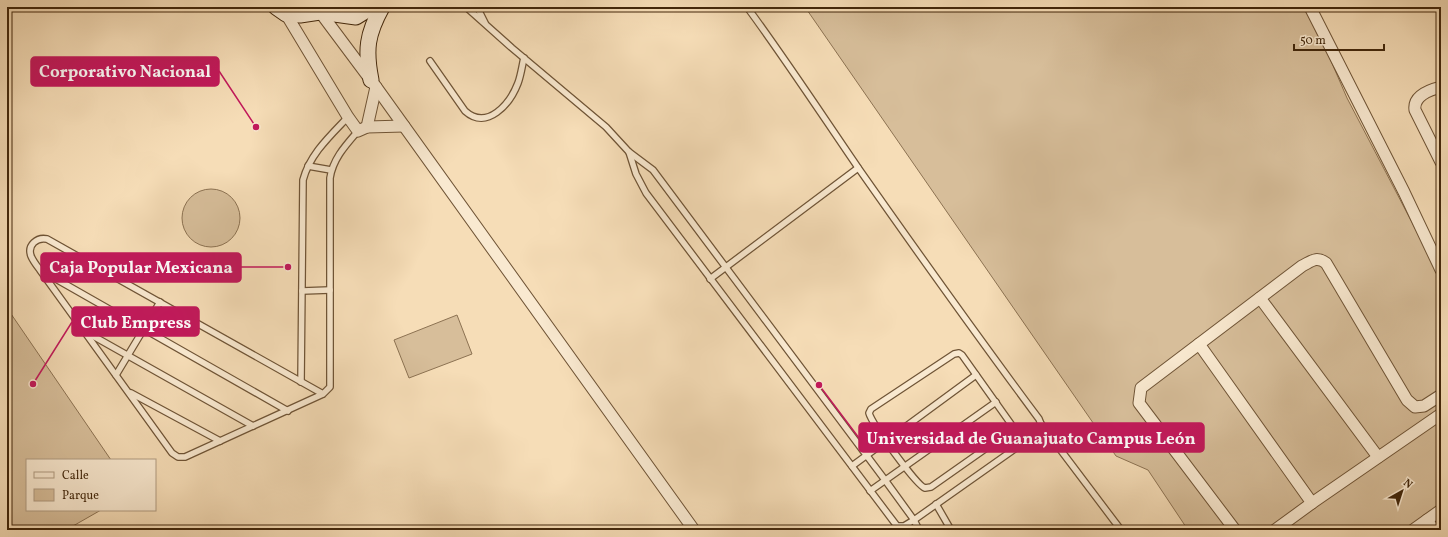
<svg xmlns="http://www.w3.org/2000/svg" width="1448" height="537" font-family="Vollkorn,serif">
  <style>
    .green { fill: #d7be9a; stroke: #8c7252 }
    .lines { fill: none; stroke-linecap: round; stroke-linejoin: round }
    .lane-casing { stroke: #6f5436; stroke-width: 8 }
    .street-casing { stroke: #6f5436; stroke-width: 13 }
    .secondary-casing { stroke: #42270b; stroke-width: 17 }
    .lane { stroke: #f9e9d0; stroke-width: 5.5 }
    .street { stroke: #f9e9d0; stroke-width: 11 }
    .secondary { stroke: #f9e9d0; stroke-width: 15 }
    .leader { fill: none; stroke: #c2185b; stroke-width: 1.5 }
    .callout-dot { fill: #c2185b; stroke: #f9e9d0; stroke-width: 1.5 }
    .callout { fill: #c2185b; stroke: #c2185b; stroke-width: 1.5 }
    .callout-label { font-size: 17px; text-anchor: middle; font-weight: bold; fill: #fff }
  </style>
  <rect width="100%" height="100%" fill="#f6ddb7"/>
  <filter id="stains"><feTurbulence type="fractalNoise" baseFrequency=".005" numOctaves="4"/><feColorMatrix values="0 0 0 0 .2 0 0 0 0 .09 0 0 0 0 .02 0 0 0 .5 -.17"/></filter>
  <radialGradient id="worn" r=".72"><stop offset=".6" stop-color="#630" stop-opacity="0"/><stop offset="1" stop-color="#630" stop-opacity=".3"/></radialGradient>
  <g class="green">
    <path d="M805 7H1298L1309 10 1347 98 1441 278V530H1188L1148 470 1116 456Z"/>
    <circle cx="211" cy="218" r="29"/>
    <path d="M7 308 111 460H27V510H101L66 530H7Z"/>
    <path d="M457 315 472 354 409 378 394 340Z"/>
  </g>
  <g class="lines">
    <g class="lane-casing">
      <g id="lane">
        <path d="M466 7 512 48 606 127 629 152 653 170 885 480 914 520 919 530"/>
        <path d="M477 7 485 23"/>
        <path d="M430 61 465 111C487 131 510 104 518 83 521 75 522 66 524 58"/>
        <path d="M629 152 636 174 646 193 897 526H904L914 520 1040 431 1041 424 1039 419C978 337 918 253 859 169 822 115 786 60 747 7"/>
        <path d="M308 166 331 170"/>
        <path d="M42 271 288 411"/>
        <path d="M710 279 858 168"/>
        <path d="M302 291 330 290"/>
        <path d="M86 332 253 426"/>
        <path d="M959 353 962 355 1011 424 1013 428 1012 430 931 487 925 488C917 486 872 424 869 413L871 409 954 354Z"/>
        <path d="M116 375 160 302"/>
        <path d="M301 382 303 180C310 154 330 136 348 117"/>
        <path d="M131 393 220 441"/>
        <path d="M323 394 47 239C37 237 27 245 31 256 33 261 37 266 40 270L172 453 178 457H185L323 394 330 387V178C333 159 345 146 358 131"/>
        <path d="M1041 424 1121 530"/>
        <path d="M852 466 976 375"/>
        <path d="M870 491 996 402"/>
        <path d="M936 504 951 530"/>
      </g>
    </g>
    <g class="street-casing">
      <g id="street">
        <path d="M1310 7 1404 192 1441 270"/>
        <path d="M320 12 376 87 694 530"/>
        <path d="M286 14 348 117 358 131 367 127 404 126"/>
        <path d="M1441 87C1429 90 1413 96 1415 110L1441 162"/>
        <path d="M367 127 376 87"/>
        <path d="M1260 298 1378 457"/>
        <path d="M1199 344 1312 503"/>
        <path d="M1427 520 1434 530"/>
        <path d="M1235 530 1139 403 1141 388 1302 266C1312 261 1316 256 1326 263L1407 400 1415 407 1424 406 1441 395"/>
        <path d="M1275 530 1312 503 1441 414"/>
        <path d="M1413 530 1441 510"/>
      </g>
    </g>
    <g class="secondary-casing">
      <g id="secondary">
        <path d="M276 7 286 14 300 15 320 12 356 17 372 7"/>
        <path d="M371 80C365 50 367 34 382 7"/>
      </g>
    </g>
    <use href="#lane" class="lane"/>
    <use href="#street" class="street"/>
    <use href="#secondary" class="secondary"/>
  </g>
  <path class="leader" d="M256 127L219 71M288 267L241 267M33 384L72 322M819 385L859 438"/>
  <g class="callout-dot">
    <circle cx="256" cy="127" r="4"/>
    <circle cx="288" cy="267" r="4"/>
    <circle cx="33" cy="384" r="4"/>
    <circle cx="819" cy="385" r="4"/>
  </g>
  <g class="callout">
    <rect x="31" y="57" width="188" height="29" rx="4"/>
    <rect x="41" y="253" width="200" height="29" rx="4"/>
    <rect x="72" y="307" width="127" height="29" rx="4"/>
    <rect x="859" y="423" width="345" height="29" rx="4"/>
  </g>
  <g class="callout-label">
    <text x="125" y="77">Corporativo Nacional</text>
    <text x="141" y="273">Caja Popular Mexicana</text>
    <text x="136" y="328">Club Empress</text>
    <text x="1031" y="444">Universidad de Guanajuato Campus León</text>
  </g>
  <rect width="1448" height="537" fill="none" stroke="#f6ddb7" stroke-width="24"/>
  <rect x="8" y="8" width="1432" height="521" fill="none" stroke="#42270b" stroke-width="2"/>
  <rect x="12" y="12" width="1424" height="513" fill="none" stroke="#42270b"/>
  <rect x="26" y="459" width="130" height="52" fill="#f9e9d0" stroke="#b09b81"/>
  <rect x="34" y="472" width="20" height="6" fill="#f9e9d0" stroke="#b09b81"/>
  <text x="62" y="479" font-size="12" fill="#42270b">Calle</text>
  <rect x="34" y="489" width="20" height="12" fill="#d7be9a" stroke="#b09b81"/>
  <text x="62" y="499" font-size="12" fill="#42270b">Parque</text>
  <g transform="translate(1402 491) rotate(39)" stroke="#f9e9d0" stroke-width="3" paint-order="stroke">
  <path d="M0-3L7 15L0 10L-7 15Z" fill="#42270b"/>
  <text y="-6" font-size="11" font-weight="bold" text-anchor="middle" fill="#42270b">N</text>
  </g>
  <path d="M1294 44v6h90v-6" fill="none" stroke="#42270b" stroke-width="2"/>
  <text x="1300" y="44" font-size="12" fill="#42270b" stroke="#f9e9d0" stroke-width="3" paint-order="stroke">50 m</text>
  <rect width="100%" height="100%" filter="url(#stains)"/>
  <rect width="100%" height="100%" fill="url(#worn)"/>
</svg>
